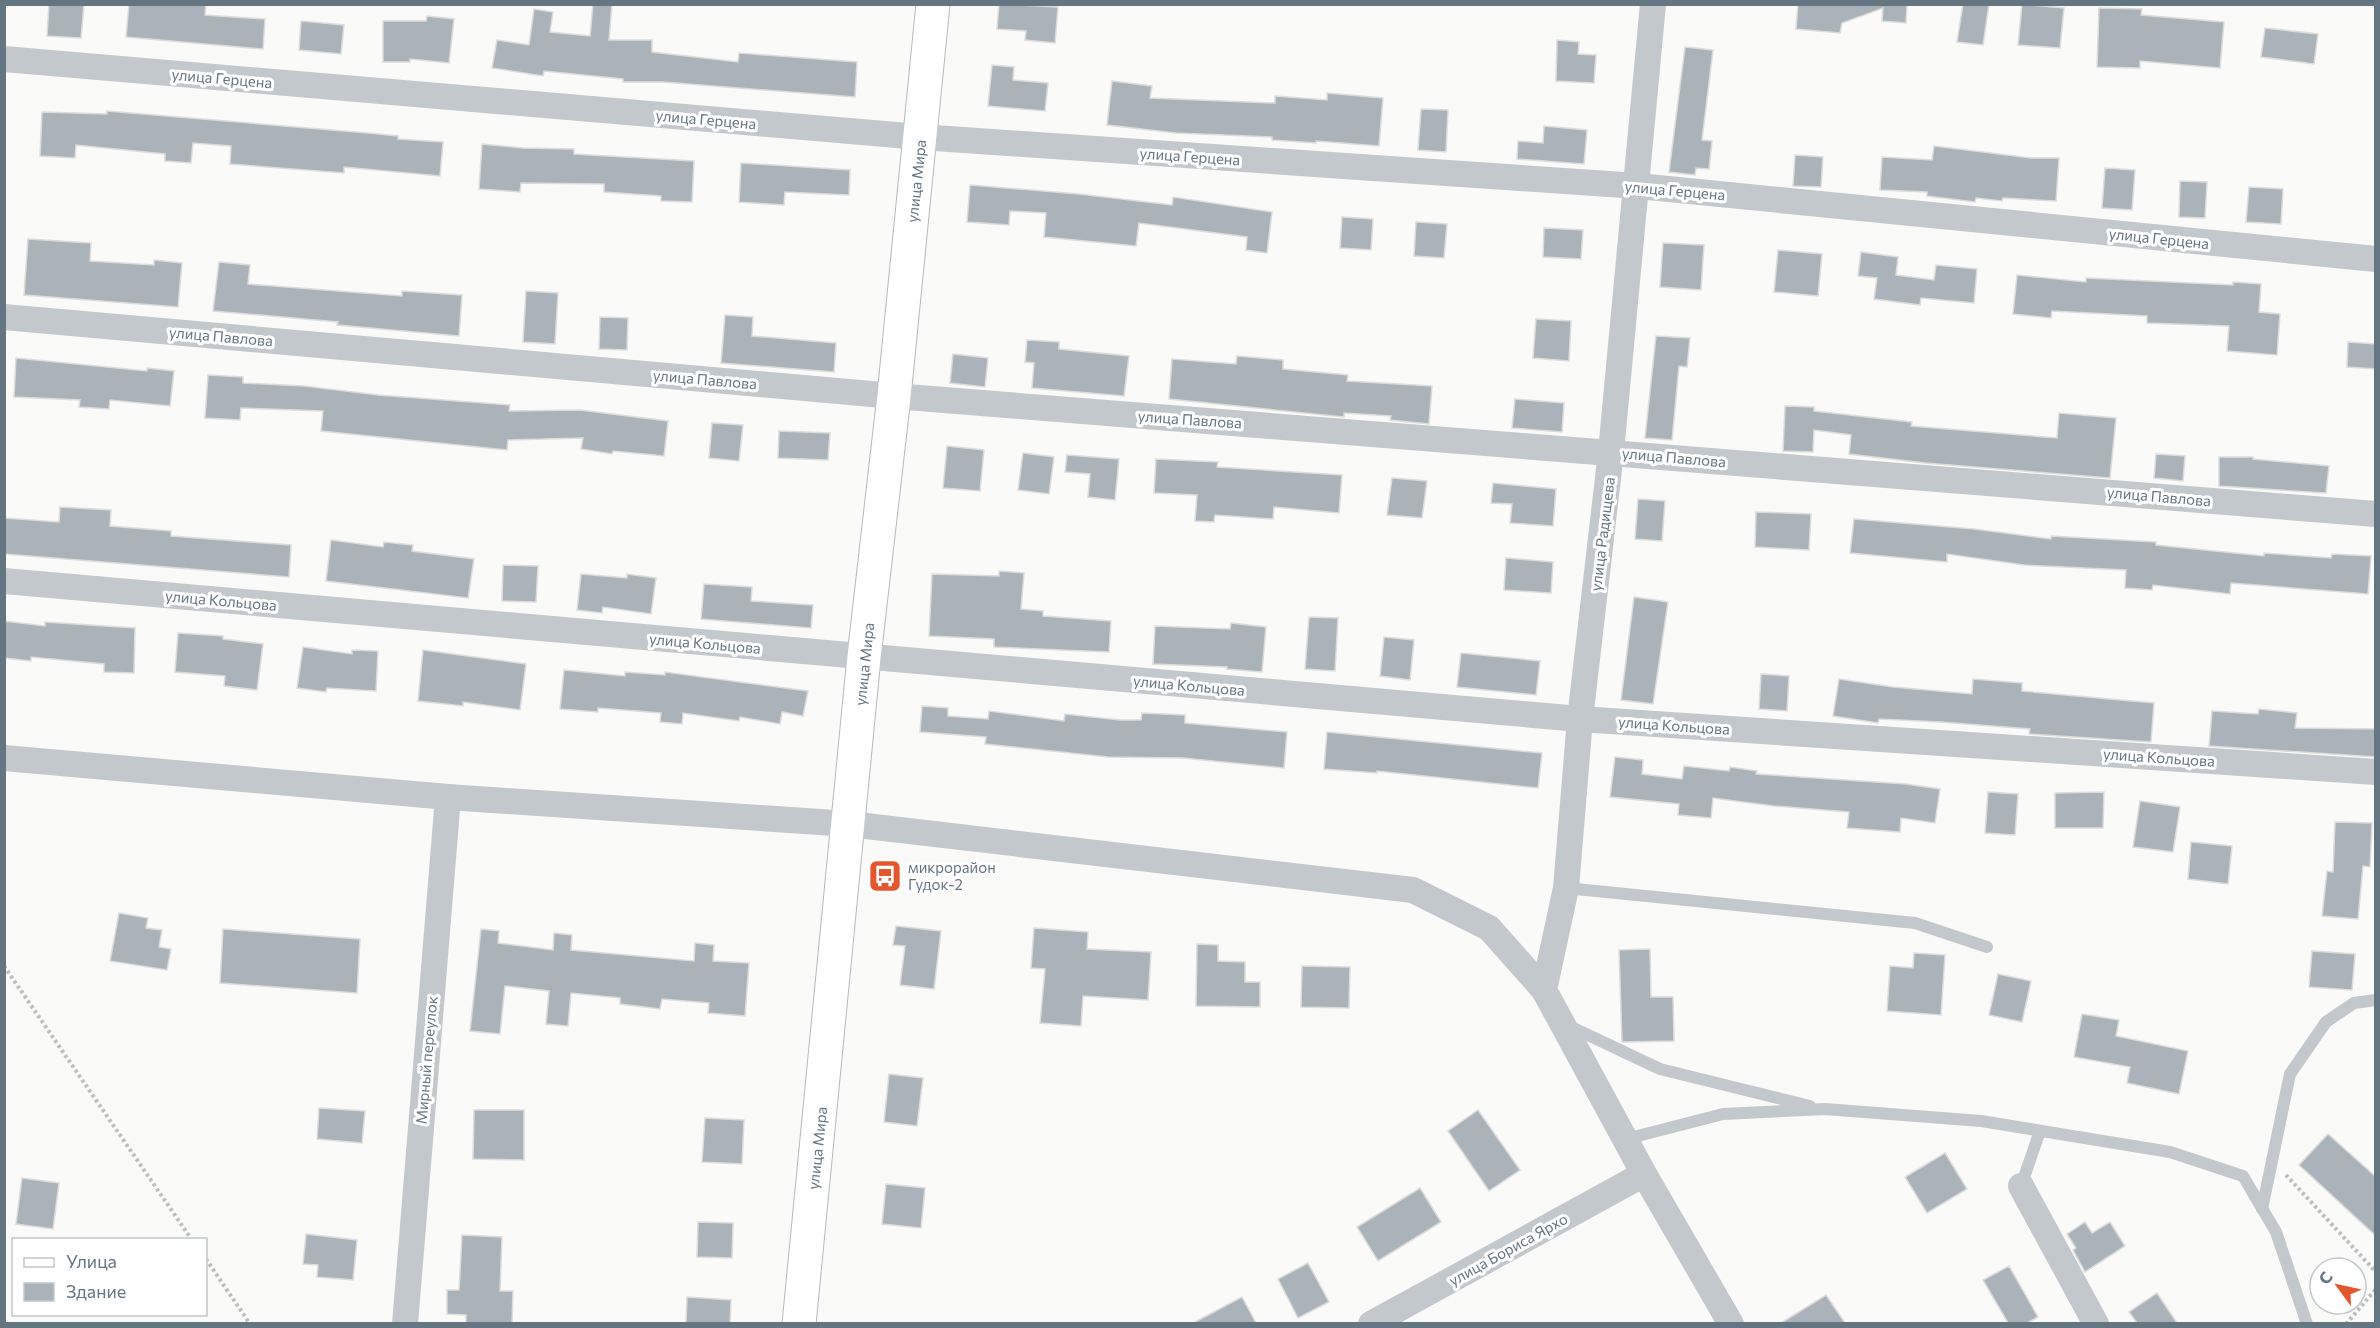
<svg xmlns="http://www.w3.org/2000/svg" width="2380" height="1328" font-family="Commissioner,sans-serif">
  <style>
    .building { fill: #aab3b9; stroke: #dcdcda; stroke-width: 1.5 }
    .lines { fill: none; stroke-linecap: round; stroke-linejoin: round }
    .secondary-casing { stroke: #b3babf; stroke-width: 35 }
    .path { stroke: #bbbfc2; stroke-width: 4; stroke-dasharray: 3 3; stroke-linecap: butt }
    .lane { stroke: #c3c8cc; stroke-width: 12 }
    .street { stroke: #c3c8cc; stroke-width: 26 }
    .secondary { stroke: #fff; stroke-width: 33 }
    .labels { text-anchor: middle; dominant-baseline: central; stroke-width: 6; stroke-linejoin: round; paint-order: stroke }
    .street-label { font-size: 15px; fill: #657683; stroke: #fff }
    .poi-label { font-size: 15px; fill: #657683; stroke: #fff; text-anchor: start }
  </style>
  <rect width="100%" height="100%" fill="#fafaf8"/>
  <g class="building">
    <path d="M49 4H84L81 38 47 36Z"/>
    <path d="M129 4H206L205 15 265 19 263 49 126 37Z"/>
    <path d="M593 4H612L609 40H652V52L738 62 739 53 857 62 855 97 663 82H623V79L544 71 543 76 492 68 497 40 529 45 534 9 553 12 550 32 590 36Z"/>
    <path d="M999 4 1058 7 1055 43 1025 40 1026 31 997 29Z"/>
    <path d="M1798 4H1907L1906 23 1882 21 1883 8 1842 23 1840 33 1796 29Z"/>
    <path d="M1963 4H1989L1983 45 1957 42Z"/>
    <path d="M2022 4 2064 8 2060 48 2018 45Z"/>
    <path d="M2099 8 2142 9 2141 15 2224 22 2220 68 2140 61V68L2097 67Z"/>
    <path d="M427 16 454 19 449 63 410 59V62H383V21H426Z"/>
    <path d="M301 21 344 25 341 54 299 50Z"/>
    <path d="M2265 28 2318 34 2314 64 2261 57Z"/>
    <path d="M1557 40 1579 42 1578 54 1596 55 1594 83 1556 81Z"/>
    <path d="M1685 47 1713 50 1702 140 1712 141 1709 169 1696 168 1695 175 1669 172Z"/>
    <path d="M992 65 1014 67 1013 80 1048 83 1045 111 988 106Z"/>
    <path d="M1112 81 1152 86 1150 98 1275 103V96L1327 100V93L1383 98 1379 146 1316 141V143L1272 140V137L1176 133 1107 125Z"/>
    <path d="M1421 109 1448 110 1446 152 1418 150Z"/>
    <path d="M107 111 368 133 398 136V139L443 142 440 176 344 167V173L230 164 231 146 193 143 191 163 165 161V154L76 145 75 158 40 156 42 112 107 114Z"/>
    <path d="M1544 126 1587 130 1584 164 1517 159 1518 141 1543 143Z"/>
    <path d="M482 144 523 148 574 149V154L694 161 692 202 661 201V196L604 192V184L521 183 520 192 479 189Z"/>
    <path d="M1934 146 2031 158H2059L2056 201 2003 198 2002 201 1976 198 1975 202 1927 196V192L1880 190 1882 157 1932 160Z"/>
    <path d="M1795 155 1823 157 1821 187 1793 186Z"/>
    <path d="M741 163 850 170 849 195 785 192 784 205 739 202Z"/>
    <path d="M2105 168 2135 170 2132 210 2102 208Z"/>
    <path d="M2180 181 2207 182 2205 218 2179 217Z"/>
    <path d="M970 185 1079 194 1172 205 1173 197 1272 212 1267 253 1246 250 1247 237 1139 223 1136 246 1044 237 1046 213 1010 211 1009 225 967 222Z"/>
    <path d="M2249 187 2283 189 2281 224 2246 222Z"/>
    <path d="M1342 217 1373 219 1371 250 1340 248Z"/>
    <path d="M1416 222 1447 224 1444 258 1414 256Z"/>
    <path d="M1544 228 1583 230 1581 259 1543 257Z"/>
    <path d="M28 239 91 243 90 261 154 265V260L182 263 178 307 24 295Z"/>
    <path d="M1663 243 1704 245 1701 290 1660 287Z"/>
    <path d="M1778 250 1822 254 1818 296 1774 292Z"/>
    <path d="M1861 252 1898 257 1896 275 1934 280 1936 265 1977 269 1974 303 1921 298 1920 305 1874 299 1877 278 1858 276Z"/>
    <path d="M219 262 250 265 248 284 402 296V291L462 295 459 336 337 325 338 322 213 311Z"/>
    <path d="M2017 275 2086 282V278L2233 285V282L2261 284 2259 312 2280 314 2277 355 2227 351 2229 326 2147 323V316L2052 311 2051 318 2013 314Z"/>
    <path d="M526 291 558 293 555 344 523 342Z"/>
    <path d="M725 315 753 317 752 336 836 343 834 372 721 363Z"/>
    <path d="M600 317 628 318 627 350 599 349Z"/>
    <path d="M1536 319 1571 321 1569 361 1533 358Z"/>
    <path d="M1656 336 1690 338 1687 367 1679 366 1672 440 1645 438Z"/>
    <path d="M1027 340 1059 342V349L1129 356 1124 396 1032 388 1034 363 1025 362Z"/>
    <path d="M2348 342 2376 344V369L2347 367Z"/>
    <path d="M953 354 988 358 985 387 950 383Z"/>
    <path d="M1237 356 1283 360V369L1348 375 1347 381 1432 386 1429 424 1390 420 1391 416 1344 413V417L1169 399 1172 359 1236 364Z"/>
    <path d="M16 358 147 371V368L174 371 170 406 110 400 109 409 79 407 80 400 14 397Z"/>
    <path d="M208 375 243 377V383L304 386 378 395 510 405 509 411 580 410 668 421 664 456 613 451 612 454 581 449 583 438 508 440 507 450 321 431 323 411 241 408 240 420 205 418Z"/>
    <path d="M1515 399 1564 403 1562 432 1512 428Z"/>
    <path d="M1785 406 1814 407V411L1912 422 1911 426 2057 438 2059 413 2116 418 2110 478 1925 463 1849 454 1851 435 1814 430 1813 452 1783 451Z"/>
    <path d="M712 423 743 425 739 461 709 458Z"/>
    <path d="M779 431 830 433 828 460 778 458Z"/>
    <path d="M947 446 984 450 980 491 943 488Z"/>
    <path d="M1023 453 1054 457 1049 494 1018 490Z"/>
    <path d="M2156 454 2185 456 2183 481 2154 478Z"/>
    <path d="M1067 455 1119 459 1115 500 1088 497 1090 474 1065 472Z"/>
    <path d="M2219 457H2253V459L2329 466 2326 493 2219 486Z"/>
    <path d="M1156 459 1218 462 1217 467 1342 475 1339 513 1274 507 1273 519 1215 515 1214 522 1195 521 1197 495 1154 493Z"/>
    <path d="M1392 478 1427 481 1422 518 1387 515Z"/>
    <path d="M1493 483 1556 489 1553 526 1510 523 1512 504 1491 503Z"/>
    <path d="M1638 499 1665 501 1662 541 1635 539Z"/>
    <path d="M60 507 111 510 110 526 171 531V536L291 545 289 577 4 554V518L59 522Z"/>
    <path d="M1756 512 1811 514 1809 550 1755 547Z"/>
    <path d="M1854 519 1974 529 2051 539V536L2156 542V545L2264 556V553L2331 558 2332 554 2371 556 2368 594 2231 583 2230 594 2153 585 2152 590 2125 588 2126 570 2024 565 1947 554V562L1850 553Z"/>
    <path d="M331 540 383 547 384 542 413 545 412 551 474 559 468 598 326 581Z"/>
    <path d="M1506 558 1553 562 1551 593 1504 590Z"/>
    <path d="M503 565 538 566 536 602 502 601Z"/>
    <path d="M999 571 1024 573 1021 609 1043 611V616L1111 621 1109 652 994 647V639L929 636 932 574 999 576Z"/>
    <path d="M581 574 627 578V574L656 578 651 614 603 607 602 613 577 610Z"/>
    <path d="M704 584 752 587 751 601 813 605 811 628 701 619Z"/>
    <path d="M1634 597 1668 602 1653 704 1621 700Z"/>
    <path d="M1309 617 1338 618 1335 671 1305 669Z"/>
    <path d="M4 621 45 626V622L135 628 134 673 104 672V664L31 657V661L4 658Z"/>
    <path d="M1231 623 1266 627 1262 672 1227 669V667L1153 664 1155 626 1230 629Z"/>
    <path d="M178 633 223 636V639L263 644 257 690 224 686 225 676 175 672Z"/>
    <path d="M1384 637 1414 640 1410 680 1380 676Z"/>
    <path d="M303 647 352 654V650L378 651 376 691 327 688 326 692 297 688Z"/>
    <path d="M423 650 526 664 520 710 463 702V706L418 701Z"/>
    <path d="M1461 653 1540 661 1536 695 1457 687Z"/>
    <path d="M564 670 625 676V672L665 675V672L808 691 803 716 782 712 780 724 740 717 739 721 683 713 682 724 660 722 661 713 598 708V712L560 709Z"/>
    <path d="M1761 674 1789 676 1787 711 1759 709Z"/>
    <path d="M1839 679 1893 687 1972 694 1973 679 2022 683V691L2154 703 2151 742 2029 734 2030 729 1941 722 1879 719 1878 723 1833 716Z"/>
    <path d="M922 706 948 708V716L988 719 989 711 1064 721 1065 714 1120 720H1141L1142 713 1185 715V723L1287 732 1284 768 1183 758 1108 757 985 744 986 737 920 732Z"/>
    <path d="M2259 709 2297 713 2295 728 2376 729V757L2209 746 2212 711 2258 714Z"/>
    <path d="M1327 732 1542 753 1538 788 1377 771V773L1324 769Z"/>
    <path d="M1615 757 1643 760 1642 774 1682 779 1684 766 1729 771 1730 767 1757 771 1756 774 1906 784 1940 789 1935 823 1901 818 1900 832 1847 828 1849 812 1774 806 1713 798 1711 818 1678 815 1679 804 1610 797Z"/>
    <path d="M1988 792 2018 794 2015 835 1985 833Z"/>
    <path d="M2104 792 2103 828H2055V793Z"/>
    <path d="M2140 801 2180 807 2173 852 2133 847Z"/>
    <path d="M2335 822 2372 823 2370 867 2363 866 2358 919 2322 916 2327 871 2333 872Z"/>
    <path d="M2191 842 2232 846 2228 884 2188 879Z"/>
    <path d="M119 913 148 918 146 928 162 930 159 947 171 949 167 970 110 961Z"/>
    <path d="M896 926 941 931 934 989 900 985 905 946 893 945Z"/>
    <path d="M1034 928 1088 932 1087 949 1151 952 1148 1000 1083 996 1081 1026 1040 1023 1045 969 1031 968Z"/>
    <path d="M223 929 360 939 357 993 220 983Z"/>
    <path d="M481 929 499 931 498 943 553 950 554 933 572 935 571 950 694 961 695 943 714 945 713 961 749 963 745 1016 708 1013 709 1003 662 999 660 1009 620 1004V998L571 993 568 1026 546 1024 549 991 505 986 500 1034 470 1031Z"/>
    <path d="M1197 944 1218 945V961L1245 962V982H1260V1007L1196 1006Z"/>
    <path d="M1650 949 1651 997H1673L1674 1041 1622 1042 1619 950Z"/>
    <path d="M2312 951 2355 954 2352 990 2309 987Z"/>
    <path d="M1914 953 1945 955 1941 1015 1887 1011 1890 966 1913 968Z"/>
    <path d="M1302 966 1350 967 1349 1008 1301 1007Z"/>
    <path d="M1998 974 2031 981 2022 1022 1989 1015Z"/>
    <path d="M2082 1014 2119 1020 2116 1036 2188 1051 2179 1094 2127 1083 2130 1067 2074 1057Z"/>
    <path d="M889 1074 923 1078 917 1126 884 1122Z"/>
    <path d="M319 1108 365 1111 362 1143 317 1139Z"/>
    <path d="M474 1110H524V1160L473 1159Z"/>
    <path d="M1478 1110 1520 1170 1489 1191 1448 1131Z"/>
    <path d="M705 1118 744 1120 742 1164 702 1162Z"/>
    <path d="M2328 1134 2376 1177V1236L2299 1165Z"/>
    <path d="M1945 1153 1967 1189 1927 1213 1905 1177Z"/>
    <path d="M22 1178 59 1183 53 1229 16 1224Z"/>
    <path d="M886 1184 925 1188 921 1228 882 1224Z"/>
    <path d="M1420 1188 1441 1222 1378 1261 1357 1227Z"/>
    <path d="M698 1222 733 1223 732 1258 697 1257Z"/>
    <path d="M2085 1222 2092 1233 2110 1222 2125 1246 2085 1272 2073 1250 2076 1248 2067 1234Z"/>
    <path d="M306 1234 357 1240 353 1280 317 1277 318 1265 303 1264Z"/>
    <path d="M462 1235 502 1237 500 1291H513L512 1323H466V1315L447 1314V1290H459Z"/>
    <path d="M1308 1263 1329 1302 1298 1318 1278 1279Z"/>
    <path d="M2009 1266 2038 1317 2027 1323H2008L1983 1280Z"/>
    <path d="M2157 1293 2177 1323H2137L2129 1312Z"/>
    <path d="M1826 1295 1845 1323H1781Z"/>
    <path d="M687 1297 731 1300 730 1323H686Z"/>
    <path d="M1242 1297 1256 1323H1193Z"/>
  </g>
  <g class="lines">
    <g class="secondary-casing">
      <path id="secondary" d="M799 1324 864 657 894 396 933 4"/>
    </g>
    <g class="path">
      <path d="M4 966 192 1240"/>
      <path d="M2286 1175 2376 1272"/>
      <path d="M206 1259 250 1324"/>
      <path d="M2346 1324 2376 1289"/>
    </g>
    <g class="lane">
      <path d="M1566 888 1915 923 1987 947"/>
      <path d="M1569 1026 1660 1069 1810 1106"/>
      <path d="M1626 1139 1723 1114 1825 1109 1981 1121 2170 1152 2243 1176 2276 1232 2307 1324"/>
      <path d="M2021 1186 2040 1131"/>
      <path d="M2262 1209 2290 1074 2326 1022 2354 1003 2376 1000"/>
    </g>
    <g class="street">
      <path d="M4 59 920 137 1638 186 2376 259"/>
      <path d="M4 317 894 396 2376 514"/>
      <path d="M4 581 1580 719 2376 772"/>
      <path d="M4 758 448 797 849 824 1413 890 1489 928 1544 990 1644 1174 1731 1324"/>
      <path d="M1544 990 1566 888 1580 719 1611 452 1653 4"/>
      <path d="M2021 1186 2096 1324"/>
      <path d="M405 1324 448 797"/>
      <path d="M1371 1324 1644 1174"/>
    </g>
    <use href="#secondary" class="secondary"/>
  </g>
  <defs>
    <g id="bus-square" transform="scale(1.725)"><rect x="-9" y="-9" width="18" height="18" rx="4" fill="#e4572e" stroke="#fff"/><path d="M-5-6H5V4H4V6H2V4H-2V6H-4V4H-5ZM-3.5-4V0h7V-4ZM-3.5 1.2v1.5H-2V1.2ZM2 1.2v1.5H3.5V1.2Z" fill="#fff"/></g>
  </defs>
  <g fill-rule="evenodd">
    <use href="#bus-square" x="885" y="876"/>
  </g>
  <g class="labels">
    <g class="street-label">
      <text transform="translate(222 78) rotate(5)">улица Герцена</text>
      <text transform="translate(706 119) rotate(5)">улица Герцена</text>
      <text transform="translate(1190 156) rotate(4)">улица Герцена</text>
      <text transform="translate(916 181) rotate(-84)">улица Мира</text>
      <text transform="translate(1675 190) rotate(5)">улица Герцена</text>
      <text transform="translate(2159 238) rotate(6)">улица Герцена</text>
      <text transform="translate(221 336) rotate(5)">улица Павлова</text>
      <text transform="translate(705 379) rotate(5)">улица Павлова</text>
      <text transform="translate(1190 419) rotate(4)">улица Павлова</text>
      <text transform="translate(1674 457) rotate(5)">улица Павлова</text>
      <text transform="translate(2159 496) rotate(5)">улица Павлова</text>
      <text transform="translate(1602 534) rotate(-83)">улица Радищева</text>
      <text transform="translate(221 600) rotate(5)">улица Кольцова</text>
      <text transform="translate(705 643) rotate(5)">улица Кольцова</text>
      <text transform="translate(864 664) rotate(-84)">улица Мира</text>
      <text transform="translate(1189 685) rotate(5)">улица Кольцова</text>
      <text transform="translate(1674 725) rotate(4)">улица Кольцова</text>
      <text transform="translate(2159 757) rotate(4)">улица Кольцова</text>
      <text transform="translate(426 1060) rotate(-85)">Мирный переулок</text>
      <text transform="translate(817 1148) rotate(-84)">улица Мира</text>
      <text transform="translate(1508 1249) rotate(-29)">улица Бориса Ярхо</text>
    </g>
    <g class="poi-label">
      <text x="908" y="867">микрорайон<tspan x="908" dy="17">Гудок-2</tspan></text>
    </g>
  </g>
  <rect width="2380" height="1328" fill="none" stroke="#657683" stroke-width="12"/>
  <rect x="12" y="1238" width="195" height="78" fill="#ffffff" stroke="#c1c8cd" stroke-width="1.5"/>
  <rect x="24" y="1258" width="30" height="9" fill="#ffffff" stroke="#c1c8cd" stroke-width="1.5"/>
  <text x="66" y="1268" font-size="18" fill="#657683">Улица</text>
  <rect x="24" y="1283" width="30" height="18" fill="#aab3b9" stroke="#c1c8cd" stroke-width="1.5"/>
  <text x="66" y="1298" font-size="18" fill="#657683">Здание</text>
  <g transform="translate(2338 1286) rotate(303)"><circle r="28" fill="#ffffff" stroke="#c1c8cd" stroke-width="1.5"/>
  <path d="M0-4.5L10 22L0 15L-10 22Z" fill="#e4572e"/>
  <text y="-9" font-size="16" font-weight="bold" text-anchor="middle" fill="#657683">С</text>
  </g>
</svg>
